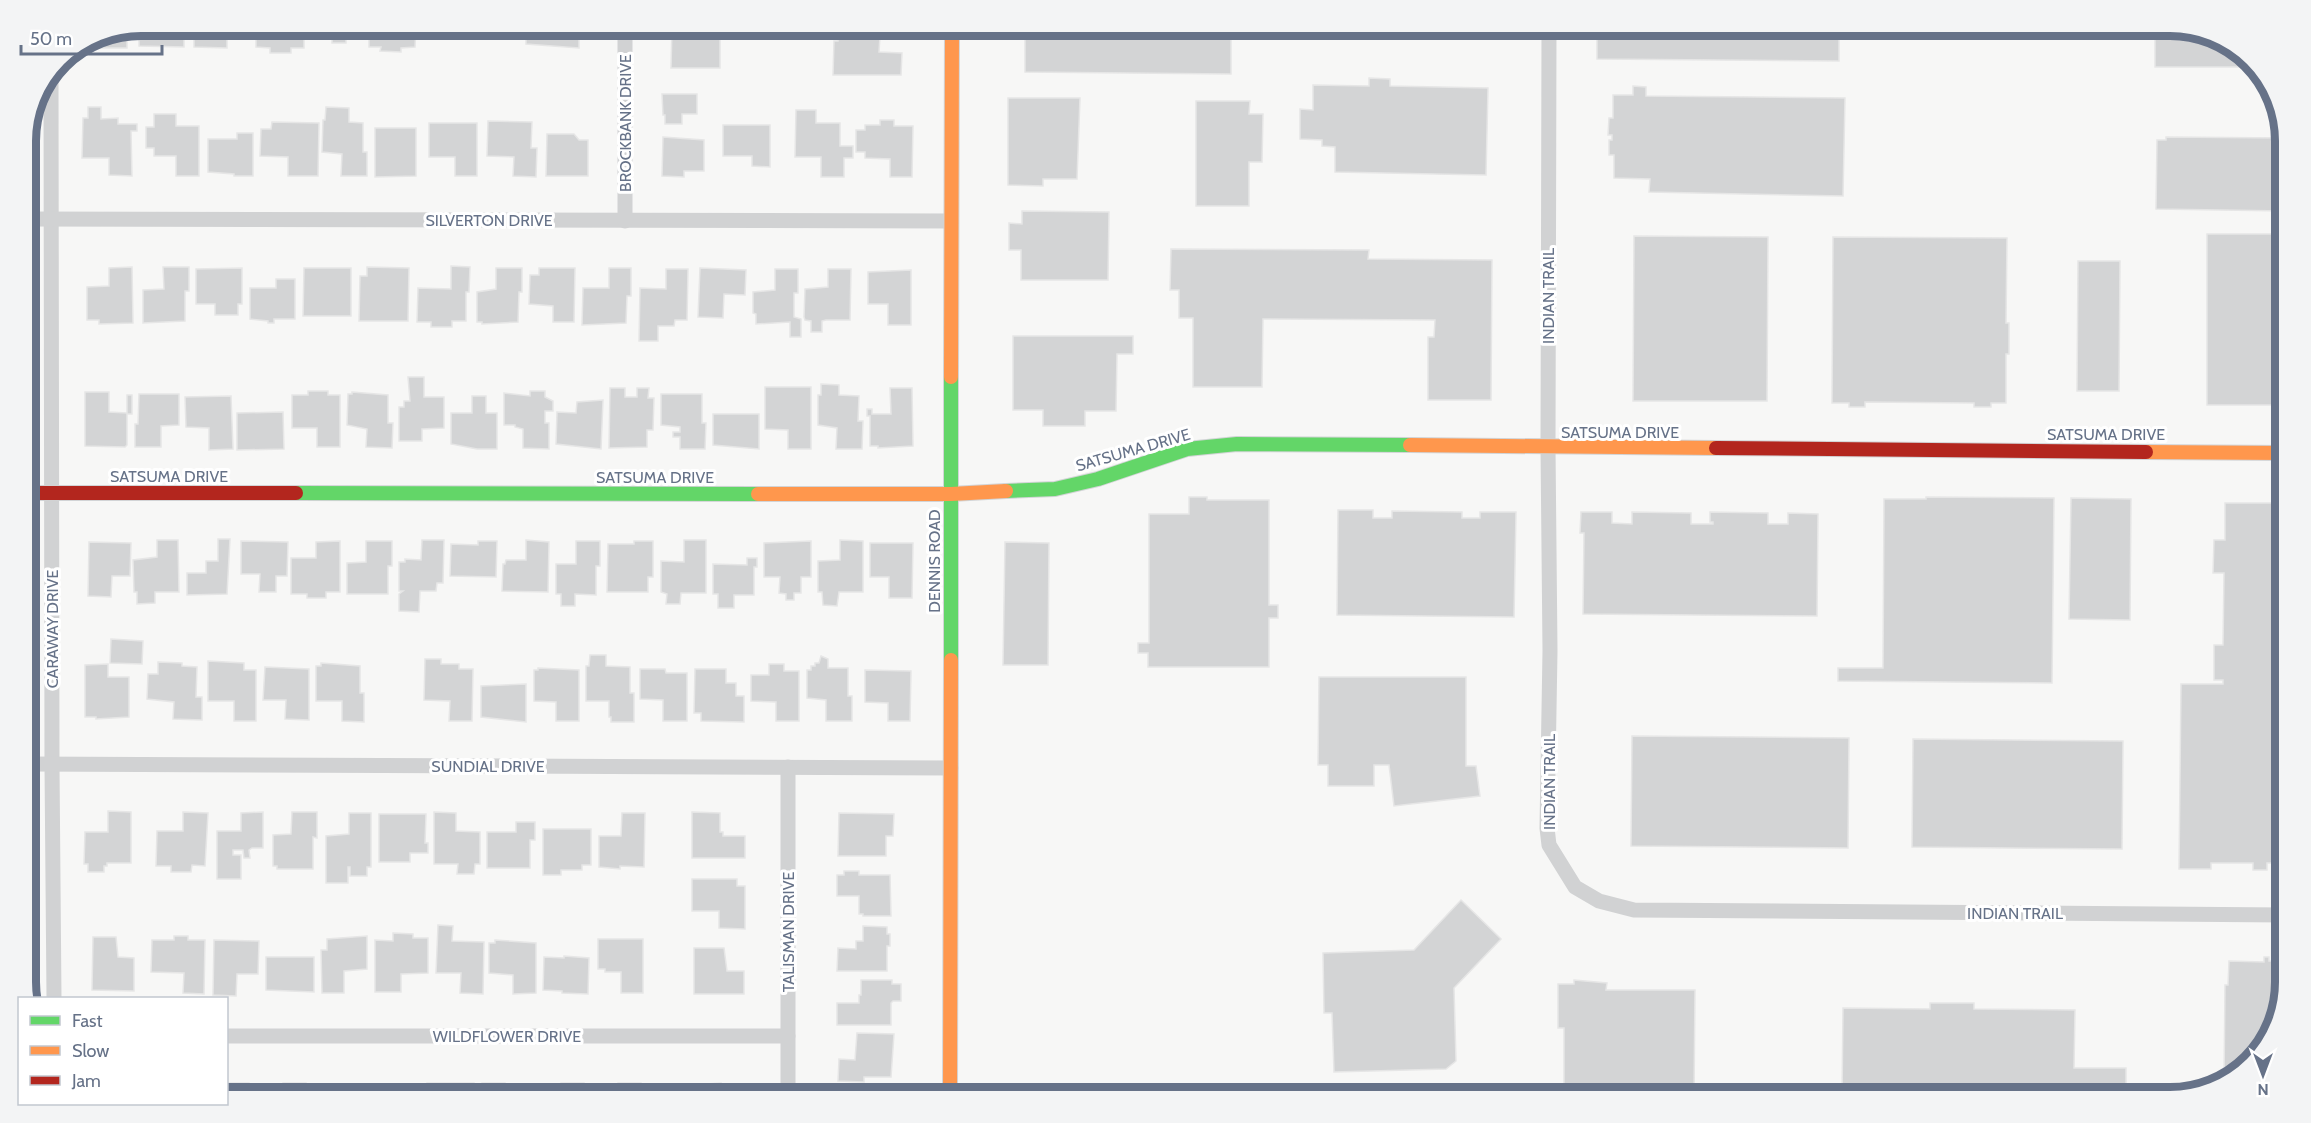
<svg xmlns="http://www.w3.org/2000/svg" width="2311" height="1123" font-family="Cabin,sans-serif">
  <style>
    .building { fill: #d3d4d5; stroke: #e6e6e6; stroke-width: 1.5 }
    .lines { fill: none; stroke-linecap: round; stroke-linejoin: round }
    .fast-casing { stroke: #d2d4d6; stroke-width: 16 }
    .slow-casing { stroke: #d2d4d6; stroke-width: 16 }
    .jam-casing { stroke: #d2d4d6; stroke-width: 16 }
    .street { stroke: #d1d2d3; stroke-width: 15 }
    .fast { stroke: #63d668; stroke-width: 14 }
    .slow { stroke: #ff974d; stroke-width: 14 }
    .jam { stroke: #b3261e; stroke-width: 14 }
    .labels { text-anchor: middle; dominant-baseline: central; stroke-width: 6; stroke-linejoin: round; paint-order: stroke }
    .street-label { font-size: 16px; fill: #667288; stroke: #fff }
    .rim { fill: none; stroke: #667288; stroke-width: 8 }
  </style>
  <rect width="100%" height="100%" fill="#f7f7f6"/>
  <g class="building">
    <path d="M139 26H184V47L139 46Z"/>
    <path d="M194 26H227V48L194 47Z"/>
    <path d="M256 26H304V48H291V53H270V48L256 47Z"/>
    <path d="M311 26H357V30H346V43H332V31H311Z"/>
    <path d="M369 26H416L415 47 401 48V52L380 51 381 47H369Z"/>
    <path d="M428 26H460V39L428 38Z"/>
    <path d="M518 26H579V48L526 44V30H518Z"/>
    <path d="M672 26H697V37H720V68H671Z"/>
    <rect x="847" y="26" width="30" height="2"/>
    <path d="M1025 26H1231V74L1025 72Z"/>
    <path d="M1300 26H1507V28Z"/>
    <path d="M2155 26H2170L2221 37 2255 67H2155Z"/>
    <path d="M127 28V48H87V41L97 34Z"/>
    <path d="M838 33H848L847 35 880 36 879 52 902 53 901 75H833L834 41H838Z"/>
    <path d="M1597 33 1839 36V61L1597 59Z"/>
    <path d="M1369 78 1390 79V86L1488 88 1486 175 1335 172V147L1322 146V140L1300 139V109L1313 110V85L1369 86Z"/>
    <path d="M1633 86 1646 87V96L1845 98 1843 196 1649 192 1650 179 1614 178V155H1609V140H1612V135H1608L1609 118H1613V95H1633Z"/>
    <path d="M662 94H697V114H682V124H665V115H663Z"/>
    <path d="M1008 98H1080L1077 179H1043V186L1008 185Z"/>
    <path d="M1196 101H1250L1249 114H1263L1262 162H1249V206H1196Z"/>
    <path d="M88 107H101V119L118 118V124H137V131H131L132 176 109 175V158H82L83 118H88Z"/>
    <path d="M326 107 349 108V122L363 123V152H367V176H341L342 154 322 152 323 120H325Z"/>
    <path d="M796 110H816V123H840V146H853V158H844V177H821V157H795Z"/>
    <path d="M154 114H176V126H199V176H176V156H154V148H146V127H154Z"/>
    <path d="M880 120H894V126H913L912 177H890V159L865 158V152H856V130H865V125H880Z"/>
    <path d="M488 121 532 122 531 148H537L536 177 513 176 514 157 487 156Z"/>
    <path d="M272 122 319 123 318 176H288V157L260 156 261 129H271Z"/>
    <path d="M429 123H477V176H455V157H429Z"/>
    <path d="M723 125H770V167L752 166V156H723Z"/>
    <path d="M375 128H416V176L375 177Z"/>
    <path d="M237 133H253V176H234V174L208 172V139H237Z"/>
    <path d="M547 134H574L579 140H588V176H546Z"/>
    <path d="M663 137 704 140V171H684V177L662 176Z"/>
    <path d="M2166 137 2285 138V211L2156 209 2157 140H2166Z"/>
    <path d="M1022 211 1109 212 1108 280H1021V250H1009V223L1022 224Z"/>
    <rect x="2207" y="234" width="78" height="171"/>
    <path d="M1634 236 1768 237 1767 401H1633Z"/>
    <path d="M1833 237 2007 238 2006 323H2009V354H2006V403H1991V407H1974V403L1865 402V407H1849V403H1832Z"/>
    <path d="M1171 249 1369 250 1368 259 1492 260 1491 400H1428V337H1434L1435 320 1263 319 1262 387H1193V318H1179V290H1170Z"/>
    <path d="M2078 261H2120L2119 391H2077Z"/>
    <path d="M451 266 470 267 469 292H466V321H452V327H431V322H417L418 288 451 289Z"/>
    <path d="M132 267 133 323 99 324V320H87V287L109 286V268Z"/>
    <path d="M163 267H189V291H185V321L143 323V290L164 289Z"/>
    <path d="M367 267 409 268 408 321H359L360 276H367Z"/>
    <path d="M242 268V304H238V315H215V304H196V269Z"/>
    <path d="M304 268H351V316H303Z"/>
    <path d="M496 268H522V292H519L518 322 482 324V322H477V292L496 289Z"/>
    <path d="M539 268H575L574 322H553V306L529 304 530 275H539Z"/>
    <path d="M609 268H631V296H627L626 323 582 325 583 288H609Z"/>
    <path d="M700 268 746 270 745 295 724 294 723 318 698 317Z"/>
    <path d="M666 269H688L687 320H675L674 326H658V341H639L640 288 666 289Z"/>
    <path d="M775 269H798V293H794V317L801 319V337H790V322L756 324V314L753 313V292L775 290Z"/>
    <path d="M828 269H851L850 320H826L822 321V332H811V321L805 320 804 317 805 289 828 287Z"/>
    <path d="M911 270V325H888V304H868V272Z"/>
    <path d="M276 279H295V319H274V323H268V321L250 319V288H276Z"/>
    <path d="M1013 336H1133V354H1117L1116 411H1085V426H1043V410H1013Z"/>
    <path d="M408 377H424V397H444V428L422 429V441H399V407H404V401H410Z"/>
    <path d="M821 384 839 385V395L859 396 858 421H863L862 449H836L837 428 818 425V395H821Z"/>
    <path d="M765 387H811V449H788V430L765 429Z"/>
    <path d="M610 388H625V397H637V388H649L648 398H654L653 430H647V447L609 448Z"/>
    <path d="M890 388H912L913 446 878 448V446H870V416H867V409H872V414H891Z"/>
    <path d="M308 391H328V395H340V447H317V428H292V395H308Z"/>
    <path d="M530 391H545V397L553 401V411H545V423H549V449L523 448V429L515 427V425H504V393L530 396Z"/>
    <path d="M85 392H109V412L127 413V395H132V414H127V445L125 447 85 446Z"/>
    <path d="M352 392 388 395V423H393L392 448 366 447 367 429 347 425 348 394H352Z"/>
    <path d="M139 394H179V425L161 426V447H135V424H138Z"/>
    <path d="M661 394H702V423H706L705 449H680V437H673V432H680V427L661 425Z"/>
    <path d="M231 396 233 449 209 450V428L186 427 185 397Z"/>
    <path d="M472 396H486V413H497V449H477L451 444V413H472Z"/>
    <path d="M603 400 601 449 556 444 557 412 576 413 577 402Z"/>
    <path d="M283 412 284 449 237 450V413Z"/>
    <path d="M713 414H759V449L713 445Z"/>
    <path d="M1189 497H1207V500H1269V605H1278V618H1269V667H1148V653H1138V643H1149V514H1189Z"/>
    <path d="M1926 497 2054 498 2052 683 1838 681V668H1883L1884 499H1926Z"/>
    <path d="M2071 498 2131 499 2130 620 2069 619Z"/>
    <path d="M2225 503H2285V870L2272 869V863H2267V870H2253V863H2211V869H2179L2181 684H2223V680H2214V645H2223L2224 573H2213L2214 540H2225Z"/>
    <path d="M1338 510H1373V518H1392V511L1462 512V518H1480V512H1516L1514 617 1337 615Z"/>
    <path d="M1581 512H1612V523L1632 524V512L1691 513V524H1713V522H1710V512L1768 513V524H1788V513L1818 514 1817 616 1583 614 1584 533H1580Z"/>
    <path d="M218 539H230L227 594 187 595V573H206V561H218Z"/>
    <path d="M157 540H178L179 592H155V603L137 604V592H134L133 560 157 557Z"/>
    <path d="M422 540H444L443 583H437L436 591H420L419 612 399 611V594L403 591H399V562H405V559L421 560Z"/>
    <path d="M526 540 549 542 548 592 502 591 503 564H505L506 560H526Z"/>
    <path d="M684 540H706V593H681L680 604H666L667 594 661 592V561L684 562Z"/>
    <path d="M840 540 863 541V592H839L837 606 823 605 822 592H818V561L840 560Z"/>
    <path d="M241 541 288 542 287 576H276V592H259L260 574H241Z"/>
    <path d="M340 541V592H326V598H307V594H291V558H316V542Z"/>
    <path d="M366 541H392V566H388V594H347V563L366 562Z"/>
    <path d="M478 541H497L496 577 450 576 451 544 478 545Z"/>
    <path d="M576 541H600V566H596V595L575 594V606H561V594H556V564H576Z"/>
    <path d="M634 541H653V577H648V592H607L608 544H634Z"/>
    <path d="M811 541V577H801V593H794V600H786V594L779 593 780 577H764V543Z"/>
    <path d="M89 542 131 543 130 576H112L111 597 88 596Z"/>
    <path d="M1005 542 1049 543 1048 665H1003Z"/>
    <path d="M870 543H913L912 598H889V577H870Z"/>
    <path d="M747 558H757V567H754V595H734V608H718V594H713V564L747 565Z"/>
    <path d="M111 639 143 641 142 664 110 663Z"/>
    <path d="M590 655H606V666L630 667V693H634V722H611V717H609V701H586V666H589Z"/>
    <path d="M821 656 828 659V668H848V696H852V721H826V700L807 698V670H811V666H815V663H819Z"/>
    <path d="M425 659H441V664H459V669H473L472 721H449L450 701 424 700Z"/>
    <path d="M208 661 244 663V670H256V721H234V701H208Z"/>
    <path d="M158 662 182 663V666L197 667 196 697H202V720L173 719 174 702 147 699 148 674H158Z"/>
    <path d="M321 663 360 666V693H364V722L342 721V701H316V666H321Z"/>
    <path d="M108 664V677H129V717L96 719V717H85V665Z"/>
    <path d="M769 664H784V671H799V721H776V702L751 701V675H769Z"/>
    <path d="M265 667 309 669V720L285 719 286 700H263Z"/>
    <path d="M538 668 579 670V721H556V702L534 701V670H538Z"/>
    <path d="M640 669H665L666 673H687V721H663V700L640 699Z"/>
    <path d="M695 669H726V683H736V696H744V722L701 721V713H694Z"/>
    <path d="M865 670 911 671 910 721H888V703L865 702Z"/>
    <path d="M1319 677H1466V766H1476L1480 796 1394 806 1389 765H1374V786H1328V765H1318Z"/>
    <path d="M526 684V722L481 717V686Z"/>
    <path d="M1632 736 1849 738 1848 848 1631 846Z"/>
    <path d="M1913 739 2123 741 2122 849 1912 847Z"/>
    <path d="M108 811 131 812V863H107V866H104V872H88V864H84L85 832H108Z"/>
    <path d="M183 812 208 813 205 866 192 865 191 872H171V866H156L157 831H183Z"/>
    <path d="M263 812V848H252L249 850 250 858H244L243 850H233V855H241V879H217V831H241V813Z"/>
    <path d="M292 812H317V838L313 837V869H277V866H273V835L291 834Z"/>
    <path d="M434 812 456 813V831L480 832V864H475L474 874H457L458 864H434Z"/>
    <path d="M692 812 720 813V832H723V836H745V858H692Z"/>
    <path d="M349 813H371V867H367V876H350V867H348V883H326V836L349 834Z"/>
    <path d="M622 813H645L644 867 620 866V869L599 867V836H621Z"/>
    <path d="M839 813 894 814 893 836H886V856H838Z"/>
    <path d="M379 814H426L425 843H428V853H410V862H379Z"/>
    <path d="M516 822H535V840H530V868H487V832H516Z"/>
    <path d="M543 829H591V865H582V870H561V875H543Z"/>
    <path d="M844 871H859V875H890L891 916H863V914H859V896H837V875H844Z"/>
    <path d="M692 879H737V886H745V929L719 928V911H692Z"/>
    <path d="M1461 900 1501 939 1454 988 1456 1061 1446 1069 1334 1072 1332 1013H1324L1323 953 1414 950Z"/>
    <path d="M438 925 453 926 452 941 484 942 483 994 460 993 461 973H436Z"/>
    <path d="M863 926 887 927V934H890V946H887V971H837L838 948 856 949V941H863Z"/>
    <path d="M393 933 413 934V938H428V973L401 974V992H375V940L393 941Z"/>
    <path d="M174 936H188V940H205L204 994 183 993 184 973 151 972 152 940H174Z"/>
    <path d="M367 936V969L344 971V993H322L321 950H327V939Z"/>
    <path d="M93 937H116L118 957 134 958V991L92 990Z"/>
    <path d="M598 939H643V993H621V972H605V969H598Z"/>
    <path d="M214 940 259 941 258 974H237L236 996 213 995Z"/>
    <path d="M495 940 536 943V993L513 994V975L489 973V943H495Z"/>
    <path d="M694 948H724L727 971H744V994H694Z"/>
    <path d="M564 956 589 958 588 994 562 993V991L543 990 544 957 564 958Z"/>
    <path d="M266 957H314V992L266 990Z"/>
    <path d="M2264 957H2269V961H2285L2286 982 2274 1033 2234 1078 2224 1081 2225 985H2228L2229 961 2264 962Z"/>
    <path d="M861 980H892V984H901V1001H893L891 1003V1025H837V1003H859V995H861Z"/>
    <path d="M1574 980 1607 983 1606 990H1695L1694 1097H1564V1028H1558V984H1574Z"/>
    <path d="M1930 1003H1974V1009L2075 1010 2074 1068H2126V1097H1842L1843 1008 1930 1009Z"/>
    <path d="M857 1033 894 1034 891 1077H864V1082L838 1081 839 1059 855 1060Z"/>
    <rect x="226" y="1083" width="23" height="14"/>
    <rect x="283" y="1083" width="23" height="14"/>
    <rect x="427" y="1083" width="47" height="14"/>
    <rect x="482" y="1083" width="23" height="14"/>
    <rect x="561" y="1083" width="23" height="14"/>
    <rect x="618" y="1083" width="23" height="14"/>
    <path d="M721 1083V1097H690V1085Z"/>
    <rect x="340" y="1084" width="26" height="13"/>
    <rect x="396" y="1084" width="23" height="13"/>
    <rect x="839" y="1090" width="33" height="7"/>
  </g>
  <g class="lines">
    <g class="fast-casing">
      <g id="fast">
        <path d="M1006 491 1055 489 1098 479 1187 449 1237 444 1410 445"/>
        <path d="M296 493 758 494"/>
        <path d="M951 660V377"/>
      </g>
    </g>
    <g class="slow-casing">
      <g id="slow">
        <path d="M951 377 952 26"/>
        <path d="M1410 445 1716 448"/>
        <path d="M2146 452 2285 453"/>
        <path d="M758 494H951L1006 491"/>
        <path d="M950 1097 951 660"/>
      </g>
    </g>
    <g class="jam-casing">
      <g id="jam">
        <path d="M1716 448 2146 452"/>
        <path d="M26 493H296"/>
      </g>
    </g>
    <g class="street">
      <path d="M1549 26 1548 448 1550 651 1547 828 1549 845 1575 887 1599 901 1634 910 2285 915"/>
      <path d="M51 79 52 765 54 998"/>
      <path d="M26 219 951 221"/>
      <path d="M625 221V26"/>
      <path d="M26 764 951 768"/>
      <path d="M226 1036H788"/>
      <path d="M788 1097V767"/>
    </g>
    <use href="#fast" class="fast"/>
    <use href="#slow" class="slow"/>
    <use href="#jam" class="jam"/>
  </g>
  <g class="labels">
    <g class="street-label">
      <text transform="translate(625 123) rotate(-90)">BROCKBANK DRIVE</text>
      <text x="489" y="220">SILVERTON DRIVE</text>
      <text transform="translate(1548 296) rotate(-90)">INDIAN TRAIL</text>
      <text x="1620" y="432">SATSUMA DRIVE</text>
      <text x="2106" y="434">SATSUMA DRIVE</text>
      <text transform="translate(1133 450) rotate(-16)">SATSUMA DRIVE</text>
      <text x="169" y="476">SATSUMA DRIVE</text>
      <text x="655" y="477">SATSUMA DRIVE</text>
      <text transform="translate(934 561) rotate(-90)">DENNIS ROAD</text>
      <text transform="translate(52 629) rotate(-90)">CARAWAY DRIVE</text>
      <text x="488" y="766">SUNDIAL DRIVE</text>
      <text transform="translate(1549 782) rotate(-90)">INDIAN TRAIL</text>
      <text x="2015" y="913">INDIAN TRAIL</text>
      <text transform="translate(788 932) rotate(-90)">TALISMAN DRIVE</text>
      <text x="507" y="1036">WILDFLOWER DRIVE</text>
    </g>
  </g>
  <path d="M0 0H2311V1123H0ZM141 36H2170A105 105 0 0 1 2275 141V982A105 105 0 0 1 2170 1087H141A105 105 0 0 1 36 982V141A105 105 0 0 1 141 36Z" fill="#f3f4f5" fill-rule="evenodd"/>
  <path class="rim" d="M141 36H2170A105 105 0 0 1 2275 141V982A105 105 0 0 1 2170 1087H141A105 105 0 0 1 36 982V141A105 105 0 0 1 141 36Z"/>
  <rect x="18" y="997" width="210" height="108" fill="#ffffff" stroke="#c2c7cf" stroke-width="1.5"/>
  <rect x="30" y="1016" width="30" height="9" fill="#63d668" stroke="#c2c7cf" stroke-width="1.5"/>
  <text x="72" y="1027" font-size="18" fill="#667288">Fast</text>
  <rect x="30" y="1046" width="30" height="9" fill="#ff974d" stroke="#c2c7cf" stroke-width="1.5"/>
  <text x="72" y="1057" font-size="18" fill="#667288">Slow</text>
  <rect x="30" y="1076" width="30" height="9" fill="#b3261e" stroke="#c2c7cf" stroke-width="1.5"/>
  <text x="72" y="1087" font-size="18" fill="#667288">Jam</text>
  <g transform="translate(2263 1075) rotate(180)" stroke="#ffffff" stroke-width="4.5" paint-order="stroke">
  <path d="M0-4.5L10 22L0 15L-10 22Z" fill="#667288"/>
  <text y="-9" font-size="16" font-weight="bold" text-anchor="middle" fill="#667288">N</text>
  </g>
  <path d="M21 45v9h141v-9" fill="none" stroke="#667288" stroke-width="3"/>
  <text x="30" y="45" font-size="18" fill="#667288" stroke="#ffffff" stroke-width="4.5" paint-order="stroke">50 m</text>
</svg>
